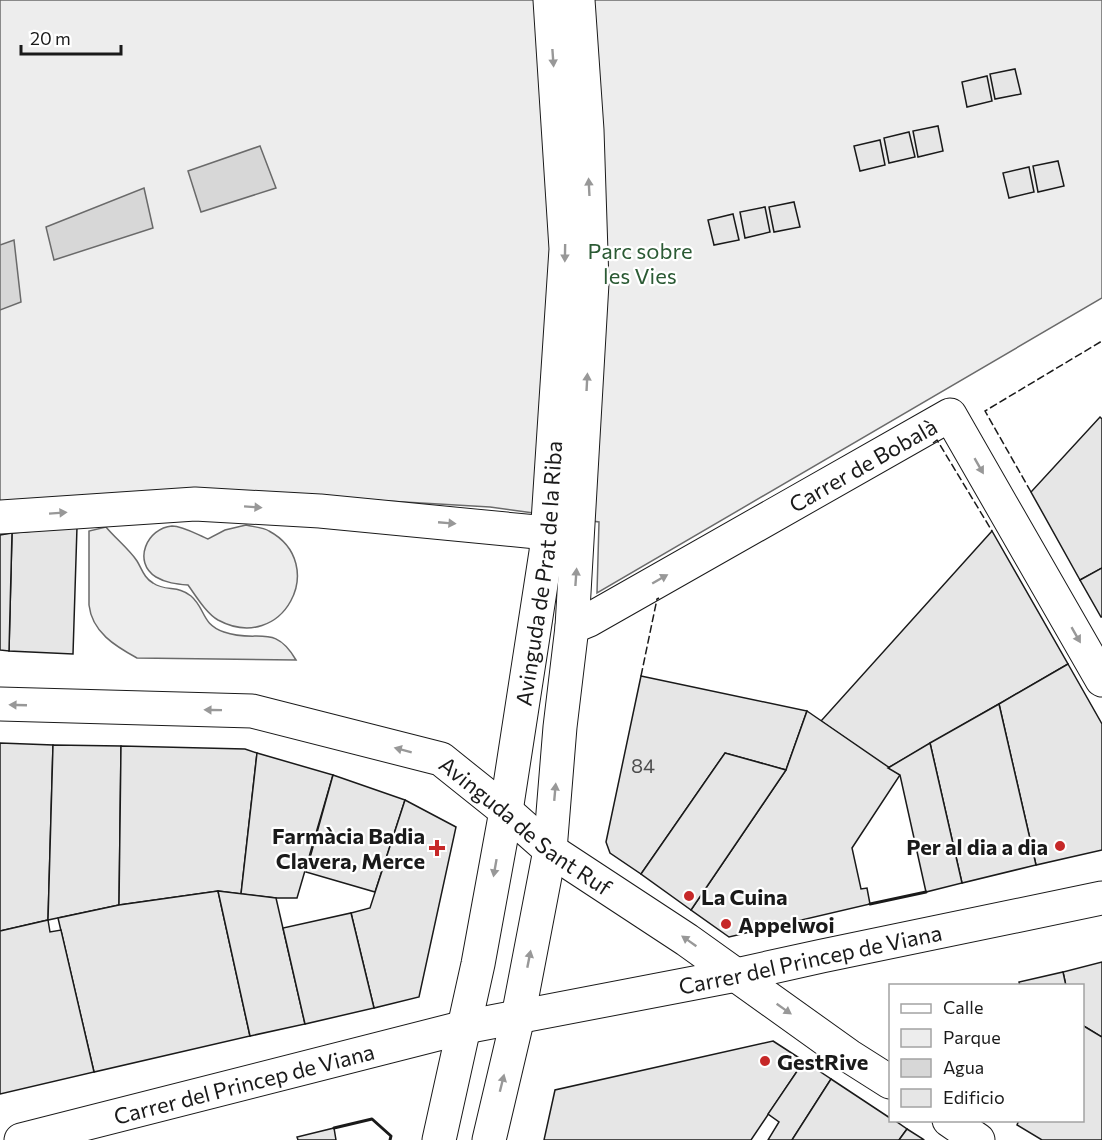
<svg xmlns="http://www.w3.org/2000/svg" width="1102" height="1140" font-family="Commissioner,sans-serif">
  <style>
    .green { fill: #ededed; stroke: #6a6a6a; stroke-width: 1.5 }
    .water { fill: #d7d7d7; stroke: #6a6a6a; stroke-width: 1.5 }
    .building { fill: #e6e6e6; stroke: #1a1a1a; stroke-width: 1.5 }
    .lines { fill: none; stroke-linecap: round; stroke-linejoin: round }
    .minor-casing { stroke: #1a1a1a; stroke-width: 35 }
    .major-casing { stroke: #1a1a1a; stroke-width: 35 }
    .minor { stroke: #fff; stroke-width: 33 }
    .major { stroke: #fff; stroke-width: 33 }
    .fence { stroke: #1a1a1a; stroke-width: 1.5; stroke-dasharray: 8 3; stroke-linecap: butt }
    .wall { stroke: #1a1a1a; stroke-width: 3 }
    .oneway { fill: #989898 }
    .poi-dot { fill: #c62828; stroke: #fff; stroke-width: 2 }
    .labels { text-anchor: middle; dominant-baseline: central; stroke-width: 4.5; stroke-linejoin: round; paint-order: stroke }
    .number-label { font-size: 20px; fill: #4d4d4d }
    .park-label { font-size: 22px; fill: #2b5a34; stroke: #fff }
    .street-label { font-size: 22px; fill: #1a1a1a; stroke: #fff }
    .poi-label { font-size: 22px; font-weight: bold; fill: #1a1a1a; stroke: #fff; text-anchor: start }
  </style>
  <rect width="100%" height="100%" fill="#fff"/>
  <g class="green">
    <path d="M0 0H1102V298L597 593 599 522 490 507 249 493 0 506Z"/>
    <path d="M246 525C253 527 263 527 269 531 330 564 283 655 218 620 206 613 196 596 188 585 176 584 166 583 156 577 132 562 147 528 172 526 183 526 198 535 208 539L225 530Z"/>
    <path d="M106 527C115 538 129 549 137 561 142 569 144 578 153 583 166 592 178 585 191 596 206 609 201 624 224 632 257 644 274 622 296 660L137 658C115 646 92 632 89 605V531Z"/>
  </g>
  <g class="water">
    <path d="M260 146 276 188 201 212 188 171Z"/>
    <path d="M144 188 153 228 54 260 46 227Z"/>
    <path d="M14 240 21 302 0 310V245Z"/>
  </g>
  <g class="building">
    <path d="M1015 69 1021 94 995 99 990 74Z"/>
    <path d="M987 76 992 101 967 107 962 82Z"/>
    <path d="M938 126 943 151 918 157 913 131Z"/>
    <path d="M909 132 915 157 889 163 884 138Z"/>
    <path d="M880 140 885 165 860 171 854 146Z"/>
    <path d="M1058 161 1064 186 1038 192 1033 166Z"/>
    <path d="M1029 167 1034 192 1009 198 1003 173Z"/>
    <path d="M794 202 800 227 774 232 769 207Z"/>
    <path d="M765 207 770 232 745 238 740 212Z"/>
    <path d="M733 214 739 240 714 245 708 220Z"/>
    <path d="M1100 417 1102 419V568L1080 580 1031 492Z"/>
    <path d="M77 527 73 654 9 651 12 533Z"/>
    <path d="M992 531 1068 664 888 768 821 721Z"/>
    <path d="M12 533 9 651 0 650V535Z"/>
    <path d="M1102 568V617H1101L1080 580Z"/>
    <path d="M1068 664 1102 724V850L1036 865 999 704Z"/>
    <path d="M641 676 807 711 786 770 725 753 641 874 610 853 606 842Z"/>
    <path d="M999 704 1036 865 962 883 930 743Z"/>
    <path d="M807 711 900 775 852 848 861 889 867 888 870 904 729 937 691 910 786 770Z"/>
    <path d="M0 743 53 745 48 920 0 931Z"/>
    <path d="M930 743 962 883 926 892 900 775 888 768Z"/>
    <path d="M53 745 121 746 119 905 48 920Z"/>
    <path d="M121 746 245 749 257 753 241 894 218 891 119 905Z"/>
    <path d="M257 753 333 775 297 898H276L241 894Z"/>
    <path d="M725 753 786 770 691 910 641 874Z"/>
    <path d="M333 775 405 800 375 892 306 872Z"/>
    <path d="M405 800 456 827 419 997 374 1008 351 913 370 908Z"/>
    <path d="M218 891 250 1036 94 1072 58 918 119 905Z"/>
    <path d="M218 891 276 898 305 1024 250 1036Z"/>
    <path d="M351 913 374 1008 305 1024 283 928Z"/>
    <path d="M48 920 50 932 61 930 94 1072 0 1094V931Z"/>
    <path d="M1102 962V1037L1082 1025V986H1066L1063 972Z"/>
    <path d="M1063 972 1066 986H1020L1019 982Z"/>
    <path d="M1082 1025 1102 1037V1140H1042L1017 1125 1019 1120H1082Z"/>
    <path d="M773 1041 804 1061 751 1140H544L555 1090Z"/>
    <path d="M804 1061 831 1079 792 1140H768L779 1122 768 1114Z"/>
    <path d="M831 1079 890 1118V1120H894L907 1129 899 1140H792Z"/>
    <path d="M334 1128 336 1140H298L297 1137Z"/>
    <path d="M907 1129 923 1139 924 1140H899Z"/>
  </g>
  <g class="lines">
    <g class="minor-casing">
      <g id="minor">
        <path d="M0 517 195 504 320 511 547 533"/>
        <path id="s1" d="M572 627 589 620 950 415 1102 680"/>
        <path id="s2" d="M0 704 252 711 441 759 506 811 550 850 687 940 849 1056 890 1082"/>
        <path d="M949 1120 978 1140"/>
      </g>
    </g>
    <g class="major-casing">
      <g id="major">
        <path id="s3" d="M21 1140 465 1027 736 975 822 956 1102 898"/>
        <path id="s4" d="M439 1140 478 964 506 811 546 552 566 249 550 0"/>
        <path d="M489 1140 518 1017 550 850 560 727 572 627 592 283 587 130 578 0"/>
      </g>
    </g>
    <use href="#minor" class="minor"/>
    <use href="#major" class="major"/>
    <g class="fence">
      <path d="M933 443 937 440 992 531"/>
      <path d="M1031 492 985 411 1102 341"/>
      <path d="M641 676 657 599 659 598"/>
    </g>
    <g class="wall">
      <path d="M870 904 926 892"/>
      <path d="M334 1128 372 1119 391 1136 390 1140"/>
    </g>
  </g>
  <defs><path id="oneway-solid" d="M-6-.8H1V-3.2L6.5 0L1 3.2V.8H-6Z" transform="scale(1.5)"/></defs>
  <g class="oneway">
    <use href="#oneway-solid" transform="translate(553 58) rotate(86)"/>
    <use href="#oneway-solid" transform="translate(589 187) rotate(-93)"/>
    <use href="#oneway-solid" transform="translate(565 253) rotate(91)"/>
    <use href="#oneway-solid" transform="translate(587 382) rotate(-87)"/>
    <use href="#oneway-solid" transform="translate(979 466) rotate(60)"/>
    <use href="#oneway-solid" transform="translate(253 507) rotate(4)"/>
    <use href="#oneway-solid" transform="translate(58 513) rotate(-4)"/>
    <use href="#oneway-solid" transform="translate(447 523) rotate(5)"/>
    <use href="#oneway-solid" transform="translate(576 577) rotate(-86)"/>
    <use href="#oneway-solid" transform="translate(660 579) rotate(-30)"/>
    <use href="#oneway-solid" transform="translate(1076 635) rotate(60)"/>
    <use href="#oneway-solid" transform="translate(18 705) rotate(-178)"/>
    <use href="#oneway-solid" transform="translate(213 710) rotate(-179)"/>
    <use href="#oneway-solid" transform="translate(403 750) rotate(-165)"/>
    <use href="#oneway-solid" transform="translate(555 792) rotate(-85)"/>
    <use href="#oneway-solid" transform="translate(495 868) rotate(100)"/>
    <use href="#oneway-solid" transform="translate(689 941) rotate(-145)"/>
    <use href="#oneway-solid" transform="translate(529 959) rotate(-79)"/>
    <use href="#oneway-solid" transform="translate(784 1009) rotate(35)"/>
    <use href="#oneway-solid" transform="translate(502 1083) rotate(-76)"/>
  </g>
  <g class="poi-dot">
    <circle cx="1060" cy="846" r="6"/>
    <path d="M434 839h6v6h6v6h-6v6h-6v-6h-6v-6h6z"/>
    <circle cx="689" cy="896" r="6"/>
    <circle cx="726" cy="924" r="6"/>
    <circle cx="765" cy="1061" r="6"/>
  </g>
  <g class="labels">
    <g class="number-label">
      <text x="643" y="765">84</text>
    </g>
    <g class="park-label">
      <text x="640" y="250">Parc sobre<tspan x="640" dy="25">les Vies</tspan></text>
    </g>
    <g class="street-label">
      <text stroke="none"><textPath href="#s1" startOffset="333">Carrer de Bobalà</textPath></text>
      <text stroke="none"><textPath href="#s4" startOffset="576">Avinguda de Prat de la Riba</textPath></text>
      <text stroke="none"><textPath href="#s2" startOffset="555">Avinguda de Sant Ruf</textPath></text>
      <text stroke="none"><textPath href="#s3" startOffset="810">Carrer del Princep de Viana</textPath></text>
      <text stroke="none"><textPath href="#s3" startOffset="230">Carrer del Princep de Viana</textPath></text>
    </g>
    <g class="poi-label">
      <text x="425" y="835" text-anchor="end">Farmàcia Badia<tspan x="425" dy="25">Clavera, Merce</tspan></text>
      <text x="1048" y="846" text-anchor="end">Per al dia a dia</text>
      <text x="701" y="896">La Cuina</text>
      <text x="738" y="924">Appelwoi</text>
      <text x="777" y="1061">GestRive</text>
    </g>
  </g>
  <rect x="889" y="984" width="195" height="138" fill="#ffffff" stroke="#a3a3a3" stroke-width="1.5"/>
  <rect x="901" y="1004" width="30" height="9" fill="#ffffff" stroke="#a3a3a3" stroke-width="1.5"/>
  <text x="943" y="1014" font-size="18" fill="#1a1a1a">Calle</text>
  <rect x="901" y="1029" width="30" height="18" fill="#ededed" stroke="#a3a3a3" stroke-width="1.5"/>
  <text x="943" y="1044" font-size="18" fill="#1a1a1a">Parque</text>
  <rect x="901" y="1059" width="30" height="18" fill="#d7d7d7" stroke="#a3a3a3" stroke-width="1.5"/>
  <text x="943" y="1074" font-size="18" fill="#1a1a1a">Agua</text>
  <rect x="901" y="1089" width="30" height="18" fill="#e6e6e6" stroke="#a3a3a3" stroke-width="1.5"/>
  <text x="943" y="1104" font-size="18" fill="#1a1a1a">Edificio</text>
  <path d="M21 45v9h100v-9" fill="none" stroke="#1a1a1a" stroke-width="3"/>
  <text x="30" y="45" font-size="18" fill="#1a1a1a" stroke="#ffffff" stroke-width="4.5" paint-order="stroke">20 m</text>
</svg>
